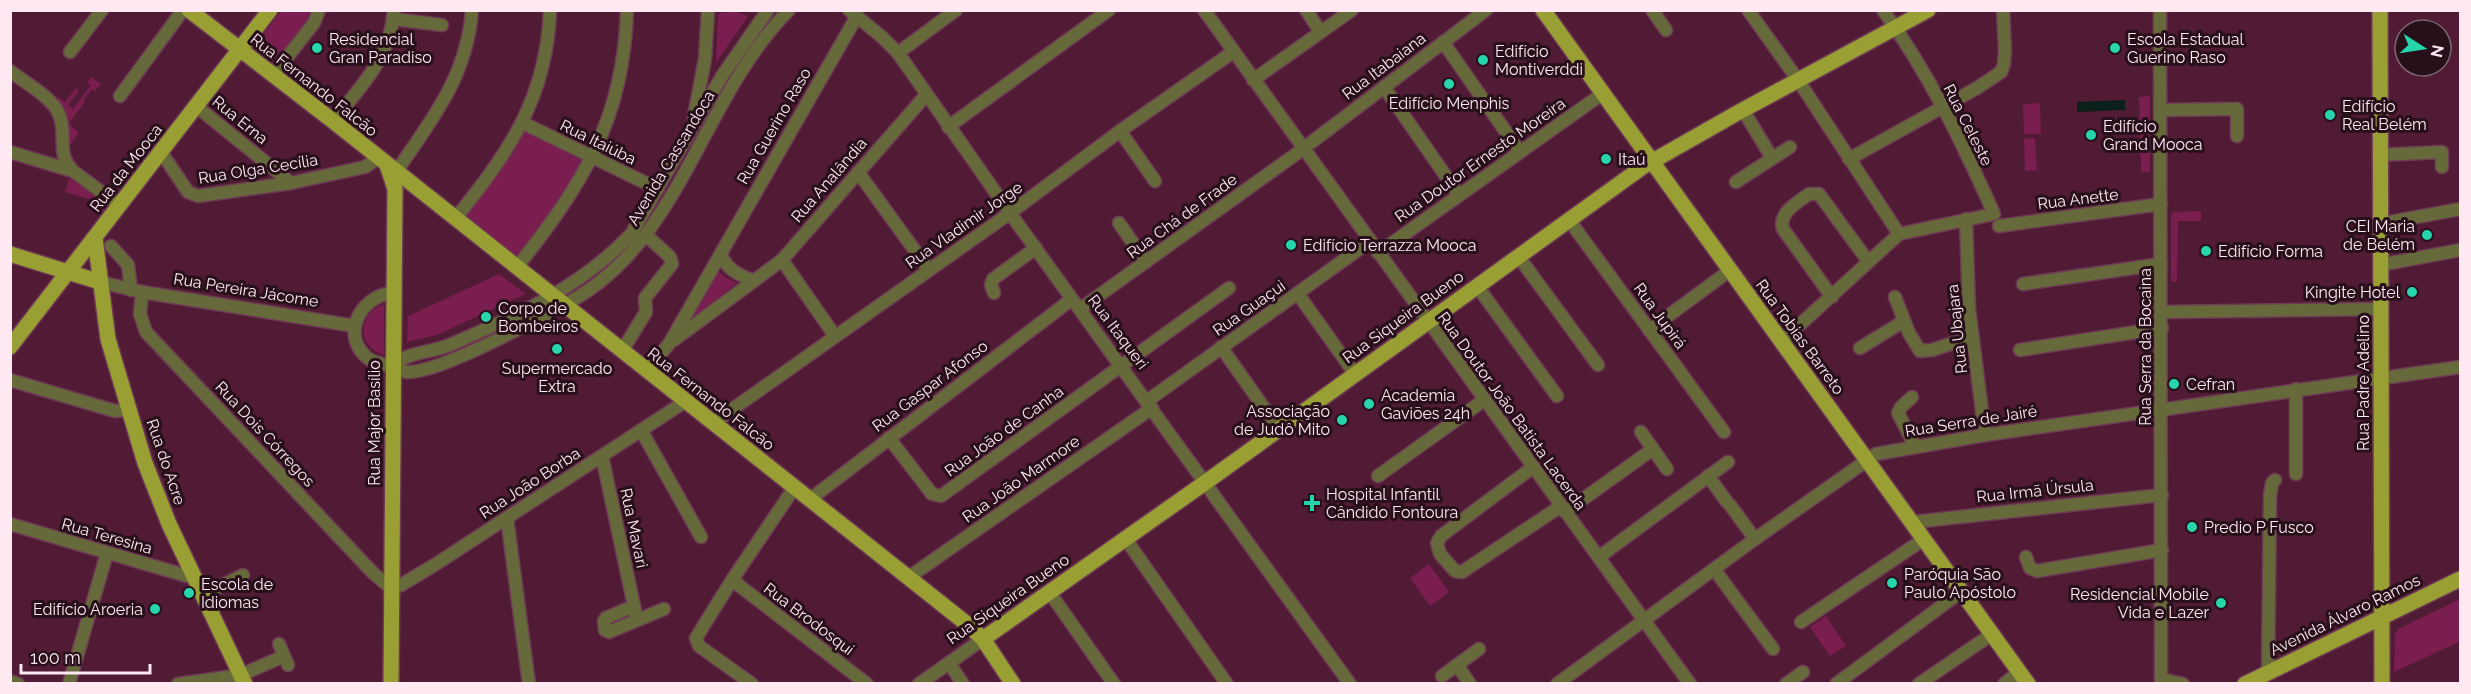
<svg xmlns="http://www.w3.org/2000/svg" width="2471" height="694" font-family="Raleway,sans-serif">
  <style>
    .green { fill: #7a1d4f }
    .water { fill: #0b201a }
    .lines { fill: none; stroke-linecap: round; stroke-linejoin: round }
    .minor-casing { stroke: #6d3b53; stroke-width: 15 }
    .major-casing { stroke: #6d3b53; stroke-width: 18 }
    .minor { stroke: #66693a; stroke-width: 12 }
    .major { stroke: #9a9f34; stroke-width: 15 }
    .poi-dot { fill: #27d5ad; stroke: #28101b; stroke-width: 2 }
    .labels { text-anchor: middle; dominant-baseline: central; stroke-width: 6; stroke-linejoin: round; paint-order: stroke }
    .poi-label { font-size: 16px; fill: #fee8f1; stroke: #28101b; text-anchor: start }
    .street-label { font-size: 16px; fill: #fee8f1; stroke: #28101b }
  </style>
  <rect width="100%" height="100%" fill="#511a35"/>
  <g class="green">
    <path d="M281 11H312L306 23 272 64 253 51V48Z"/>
    <path d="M734 11 748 16 716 63 718 14Z"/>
    <path d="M91 77 101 84 95 91 92 89 84 99 85 102 69 123 79 133 68 147 56 100 58 97 65 102 76 88 79 91 68 105 73 109 91 85 87 82Z"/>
    <path d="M2150 96V172H2141L2139 97Z"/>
    <path d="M2040 103 2041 134H2024L2023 104Z"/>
    <path d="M523 123 592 159 517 267 455 219Z"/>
    <path d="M2035 138 2037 170 2025 171 2024 139Z"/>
    <path d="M69 178 106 203 107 207 102 213 92 204V200L65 192Z"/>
    <path d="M2201 211V221H2178L2177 282H2171V215L2174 212Z"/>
    <path d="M717 270 725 277 737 283 691 319Z"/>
    <path d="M499 274 526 294 437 335 407 342 408 316Z"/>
    <path d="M384 304V354L383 355C356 346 358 313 384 304Z"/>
    <path d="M1429 564 1449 592 1430 606 1410 578Z"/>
    <path d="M2460 599 2459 642 2394 672 2395 634 2398 629Z"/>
    <path d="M1826 616 1846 646 1830 656 1810 627Z"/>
  </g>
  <path class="water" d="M2125 100V110L2077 112V102Z"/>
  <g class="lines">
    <g class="minor-casing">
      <g id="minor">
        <path d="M849 10 882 37 898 53 1010 213 1350 684"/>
        <path d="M1204 10 1690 684"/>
        <path d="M1306 10 1320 31"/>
        <path d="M1652 10 1666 30"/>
        <path d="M1748 10 1798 80 1899 234"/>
        <path d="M2160 10 2161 684"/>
        <path d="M393 19 442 25"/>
        <path d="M1443 42 1520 152"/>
        <path d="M70 52 102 10"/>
        <path d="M898 53 956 10"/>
        <path d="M10 71C24 82 53 98 59 114 68 136 55 152 73 171"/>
        <path d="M273 75 314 23 319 10"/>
        <path d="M1253 80 1352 10"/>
        <path d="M1384 87 1459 195"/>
        <path d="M120 96 183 10"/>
        <path d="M196 106 291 183"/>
        <path d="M1743 110 1772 158"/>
        <path d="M2161 110 2237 109V136"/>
        <path d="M694 116 705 59 708 10"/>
        <path d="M333 121C362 85 390 59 394 10"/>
        <path d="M523 123 658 189"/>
        <path d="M948 127 1109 10"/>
        <path d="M1120 131 1155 181"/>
        <path d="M10 152 73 171 120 206"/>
        <path d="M161 152 188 192 198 196 291 183 365 167 378 158"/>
        <path d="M2379 155 2442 152V167"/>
        <path d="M1849 159 1977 88 2001 72 2004 64 2005 50 2003 10"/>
        <path d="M396 172C432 119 467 77 472 10"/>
        <path d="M858 172 929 270"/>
        <path d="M1736 182 1790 147"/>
        <path d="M455 219C508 153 547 99 550 10"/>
        <path d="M1966 219 1969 308 1985 435"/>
        <path d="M1569 220 1724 432"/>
        <path d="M1119 223 1146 262"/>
        <path d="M2379 224 2460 209"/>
        <path d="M1999 226 2161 204"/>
        <path d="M111 246 128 265 131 290"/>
        <path d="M721 253C725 269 739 275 754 281"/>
        <path d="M1378 253 1602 94"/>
        <path d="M1518 256 1598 365"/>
        <path d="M782 260 835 336"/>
        <path d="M2380 265 2460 250"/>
        <path d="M517 267C582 185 624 120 627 10"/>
        <path d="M100 282 142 292 355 326"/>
        <path d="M2023 284 2161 264"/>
        <path d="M1477 286 1557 396"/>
        <path d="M142 292 140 314 146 332 373 573 390 587 401 585 436 564 686 401"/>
        <path d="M392 293C360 296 339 337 369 359 376 363 382 364 390 366 396 367 401 371 407 372 440 373 529 323 562 306 682 246 699 100 789 10"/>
        <path d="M994 293 991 285 993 279 1036 248"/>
        <path d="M1298 294 1355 374"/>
        <path d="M1832 297 1783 229C1778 213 1798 202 1809 194H1819L1868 261"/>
        <path d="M1895 297 1909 333 1920 351 1932 350 1972 337"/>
        <path d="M1080 309 1296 154 1486 10"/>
        <path d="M2162 312 2380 309"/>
        <path d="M1649 330 1729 271"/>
        <path d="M674 340 782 260 926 95"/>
        <path d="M1781 342 1899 234 1994 214C1963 144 1928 72 1883 10"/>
        <path d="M1221 347 1279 429"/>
        <path d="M1860 348 1904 321"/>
        <path d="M2020 350 2162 328"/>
        <path d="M622 351 646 312 645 298 672 264 670 257 646 235"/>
        <path d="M392 366C408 351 433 353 452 344 517 316 583 286 632 233L722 76 768 10"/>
        <path d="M646 371 669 344 857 16"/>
        <path d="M10 380 115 411 129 410"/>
        <path d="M2296 389V474"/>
        <path d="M1912 397 1901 407 1898 413 1915 446"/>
        <path d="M1147 401 1369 242"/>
        <path d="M713 423 1010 213 1120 131 1233 52"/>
        <path d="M641 430 701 537"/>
        <path d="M1641 432 1667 469"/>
        <path d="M889 438 932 494 941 496 1229 288"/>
        <path d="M602 456 637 620"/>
        <path d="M1533 467 1441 536 1437 543 1440 554 1455 571 1462 572 1561 506"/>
        <path d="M1378 476 1484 400"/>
        <path d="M1708 476 1727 502"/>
        <path d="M809 500 1072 299"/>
        <path d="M1730 505 1755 539"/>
        <path d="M1565 512 1653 449"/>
        <path d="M507 518 529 684"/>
        <path d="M1913 522 2162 495"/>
        <path d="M10 524 194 578"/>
        <path d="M1125 538 1227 684"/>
        <path d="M1599 557 1728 462"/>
        <path d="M2026 557 2030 568 2037 571 2162 550"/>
        <path d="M1714 569 1773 649"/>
        <path d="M909 577 1152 408"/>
        <path d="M732 580 867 684"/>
        <path d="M1050 593 1114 684"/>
        <path d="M203 595 243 575"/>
        <path d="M634 606 606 618 604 621 605 630 609 632 664 609"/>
        <path d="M1801 622 1924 539"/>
        <path d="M279 644 288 665"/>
        <path d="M949 663 963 684"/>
        <path d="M1457 665 1470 684"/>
        <path d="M2268 672 2270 496 2272 483 2275 480"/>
        <path d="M1442 676 1479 649"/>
        <path d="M2161 679 2183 684"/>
        <path d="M10 681 18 684"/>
        <path d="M69 684 107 553"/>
        <path d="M178 684 241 675 284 656"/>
        <path d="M752 684 699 646 696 638 732 580 794 488"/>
        <path d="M919 684 983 639"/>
        <path d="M1557 684 1755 539 1876 454 1985 435 2460 367"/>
        <path d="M1786 684 1803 672"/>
        <path d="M1836 684 1962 591"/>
        <path d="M1919 684 1992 634"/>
        <path d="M2004 684 2019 672"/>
      </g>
    </g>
    <g class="major-casing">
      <g id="major">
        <path d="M189 10 333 121 967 624 983 639 1013 684"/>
        <path d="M1543 10 2028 684"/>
        <path d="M2380 10 2382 684"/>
        <path d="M387 165 395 189 391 684"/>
        <path d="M95 238 108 339 145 463 169 524 245 684"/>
        <path d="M10 254 100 282"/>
        <path d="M10 347 270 10"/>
        <path d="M983 639 1206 482 1644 166 1739 112 1928 10"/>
        <path d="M2245 684 2460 579"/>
      </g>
    </g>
    <use href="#minor" class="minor"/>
    <use href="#major" class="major"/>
  </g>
  <g class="poi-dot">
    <circle cx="317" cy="48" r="6"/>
    <circle cx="2115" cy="48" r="6"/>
    <circle cx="1483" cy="60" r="6"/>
    <circle cx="1449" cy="84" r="6"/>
    <circle cx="2330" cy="115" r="6"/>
    <circle cx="2091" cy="135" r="6"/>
    <circle cx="1606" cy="159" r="6"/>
    <circle cx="2427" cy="235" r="6"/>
    <circle cx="1291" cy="245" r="6"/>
    <circle cx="2206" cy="251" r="6"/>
    <circle cx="2412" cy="292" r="6"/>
    <circle cx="486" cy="317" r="6"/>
    <circle cx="557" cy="349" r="6"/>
    <circle cx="2174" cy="384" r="6"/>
    <circle cx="1369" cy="404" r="6"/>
    <circle cx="1342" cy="420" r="6"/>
    <path d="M1309 494h6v6h6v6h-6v6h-6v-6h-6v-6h6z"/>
    <circle cx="2192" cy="527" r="6"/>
    <circle cx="1892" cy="583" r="6"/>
    <circle cx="189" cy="593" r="6"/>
    <circle cx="2221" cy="603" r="6"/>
    <circle cx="155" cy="609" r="6"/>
  </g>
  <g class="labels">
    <g class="poi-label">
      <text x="329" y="39">Residencial<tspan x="329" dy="18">Gran Paradiso</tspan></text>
      <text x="2127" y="39">Escola Estadual<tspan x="2127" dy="18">Guerino Raso</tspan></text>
      <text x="1495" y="51">Edifício<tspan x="1495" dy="18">Montiverddi</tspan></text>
      <text x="1449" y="103" text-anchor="middle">Edifício Menphis</text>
      <text x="2342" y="106">Edifício<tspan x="2342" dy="18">Real Belém</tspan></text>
      <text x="2103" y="126">Edifício<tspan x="2103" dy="18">Grand Mooca</tspan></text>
      <text x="1618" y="159">Itaú</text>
      <text x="2415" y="226" text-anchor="end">CEI Maria<tspan x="2415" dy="18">de Belém</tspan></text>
      <text x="1303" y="245">Edifício Terrazza Mooca</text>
      <text x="2218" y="251">Edifício Forma</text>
      <text x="2400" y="292" text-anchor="end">Kingite Hotel</text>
      <text x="498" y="308">Corpo de<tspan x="498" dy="18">Bombeiros</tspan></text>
      <text x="557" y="368" text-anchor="middle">Supermercado<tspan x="557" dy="18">Extra</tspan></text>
      <text x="2186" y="384">Cefran</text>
      <text x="1381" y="395">Academia<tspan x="1381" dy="18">Gaviões 24h</tspan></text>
      <text x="1330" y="411" text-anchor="end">Associação<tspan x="1330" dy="18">de Judô Mito</tspan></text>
      <text x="1326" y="494">Hospital Infantil<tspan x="1326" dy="18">Cândido Fontoura</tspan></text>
      <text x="2204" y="527">Predio P Fusco</text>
      <text x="1904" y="574">Paróquia São<tspan x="1904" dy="18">Paulo Apóstolo</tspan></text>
      <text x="201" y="584">Escola de<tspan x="201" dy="18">Idiomas</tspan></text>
      <text x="2209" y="594" text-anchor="end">Residencial Mobile<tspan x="2209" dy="18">Vida e Lazer</tspan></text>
      <text x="143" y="609" text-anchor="end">Edifício Aroeria</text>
    </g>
    <g class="street-label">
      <text transform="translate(1384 66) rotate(-37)">Rua Itabaiana</text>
      <text transform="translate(314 85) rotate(38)">Rua Fernando Falcão</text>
      <text transform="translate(240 120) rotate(39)">Rua Erna</text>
      <text transform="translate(1968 125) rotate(63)">Rua Celeste</text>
      <text transform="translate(774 126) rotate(-60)">Rua Guerino Raso</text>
      <text transform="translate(598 142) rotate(26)">Rua Itaiúba</text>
      <text transform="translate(671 158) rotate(-59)">Avenida Cassandoca</text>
      <text transform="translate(1480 160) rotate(-35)">Rua Doutor Ernesto Moreira</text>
      <text transform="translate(126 168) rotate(-52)">Rua da Mooca</text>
      <text transform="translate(258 169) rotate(-9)">Rua Olga Cecília</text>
      <text transform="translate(829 180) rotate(-49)">Rua Analândia</text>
      <text transform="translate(2078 199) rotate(-7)">Rua Anette</text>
      <text transform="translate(1182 216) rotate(-36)">Rua Chá de Frade</text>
      <text transform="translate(964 225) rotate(-35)">Rua Vladimir Jorge</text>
      <text transform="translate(246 290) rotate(9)">Rua Pereira Jácome</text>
      <text transform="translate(1249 308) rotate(-35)">Rua Guaçui</text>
      <text transform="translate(1660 316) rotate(54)">Rua Jupirá</text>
      <text transform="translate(1403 317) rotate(-36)">Rua Siqueira Bueno</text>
      <text transform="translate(1957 329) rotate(-96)">Rua Ubajara</text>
      <text transform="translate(1118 332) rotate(53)">Rua Itaqueri</text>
      <text transform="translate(1800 337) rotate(54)">Rua Tobias Barreto</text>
      <text transform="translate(2145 347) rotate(-90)">Rua Serra da Bocaina</text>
      <text transform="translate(2363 383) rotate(-90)">Rua Padre Adelino</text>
      <text transform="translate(930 386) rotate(-37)">Rua Gaspar Afonso</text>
      <text transform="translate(711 399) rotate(38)">Rua Fernando Falcão</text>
      <text transform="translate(1512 411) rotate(54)">Rua Doutor João Batista Lacerda</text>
      <text transform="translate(1971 421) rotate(-9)">Rua Serra de Jairé</text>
      <text transform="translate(374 423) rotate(-90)">Rua Major Basílio</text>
      <text transform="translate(1004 431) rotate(-36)">Rua João de Canha</text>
      <text transform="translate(265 434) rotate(47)">Rua Dois Córregos</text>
      <text transform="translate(166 462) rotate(71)">Rua do Acre</text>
      <text transform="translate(1021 479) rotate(-35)">Rua João Marmore</text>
      <text transform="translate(530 483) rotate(-33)">Rua João Borba</text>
      <text transform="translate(2035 491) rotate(-6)">Rua Irmã Úrsula</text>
      <text transform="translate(634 528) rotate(78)">Rua Mavari</text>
      <text transform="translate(107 536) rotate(16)">Rua Teresina</text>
      <text transform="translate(1008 599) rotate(-35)">Rua Siqueira Bueno</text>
      <text transform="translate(2345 615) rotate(-26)">Avenida Álvaro Ramos</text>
      <text transform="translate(809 619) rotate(37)">Rua Brodosqui</text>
    </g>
  </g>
  <rect width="2471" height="694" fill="none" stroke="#fee8f1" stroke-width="24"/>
  <g transform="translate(2423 48) rotate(102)"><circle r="28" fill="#28101b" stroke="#7e6671" stroke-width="1.5"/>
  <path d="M0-4.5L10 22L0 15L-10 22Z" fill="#27d5ad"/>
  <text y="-9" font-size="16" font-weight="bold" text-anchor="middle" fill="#fee8f1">N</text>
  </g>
  <path d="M21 664v9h129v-9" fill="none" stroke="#fee8f1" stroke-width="3"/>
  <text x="30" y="664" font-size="18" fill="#fee8f1" stroke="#28101b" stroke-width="4.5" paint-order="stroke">100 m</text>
</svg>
